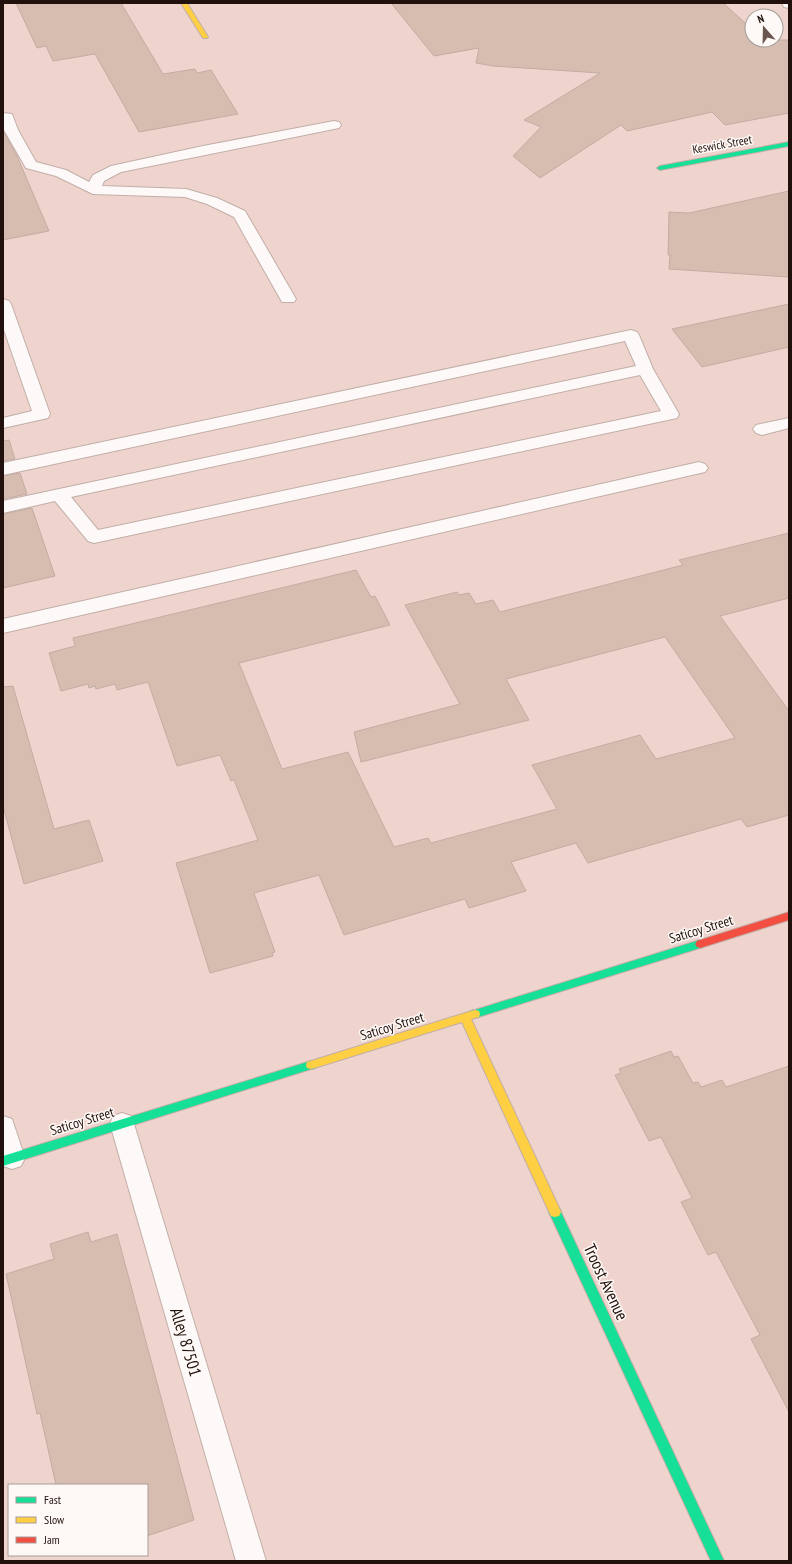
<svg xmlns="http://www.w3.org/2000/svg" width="792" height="1564" font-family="'PT Sans Narrow',sans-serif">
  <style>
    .building { fill: #d7bdb0; stroke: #c0ada4 }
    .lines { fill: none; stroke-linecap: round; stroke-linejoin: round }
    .lane-casing { stroke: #c2aea8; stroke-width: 2 }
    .street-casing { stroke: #c2aea8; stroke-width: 2 }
    .fast-casing { stroke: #c2aea8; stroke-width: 2 }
    .slow-casing { stroke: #c2aea8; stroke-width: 2 }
    .jam-casing { stroke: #c2aea8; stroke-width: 2 }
    .lane { fill: #fdf9f8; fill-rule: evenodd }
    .street { fill: #fdf9f8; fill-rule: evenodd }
    .fast { fill: #16e098; fill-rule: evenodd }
    .slow { fill: #ffcf43; fill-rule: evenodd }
    .jam { fill: #f24e42; fill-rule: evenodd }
    .labels { text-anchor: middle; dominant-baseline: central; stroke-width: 3; stroke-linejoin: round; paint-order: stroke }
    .far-street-label { font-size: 12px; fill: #21100b; stroke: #fef9f7 }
    .street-label { font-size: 14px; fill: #21100b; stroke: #fef9f7 }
    .near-street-label { font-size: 17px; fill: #21100b; stroke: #fef9f7 }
  </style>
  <rect width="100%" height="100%" fill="#efd4cd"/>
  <g class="building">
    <path d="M16 3H121L163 74 195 69 197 73 211 70 238 114 139 132 95 54 53 61 46 46 37 48Z"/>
    <path d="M391 3H723L752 29V40H789V113L725 125 712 112 627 131 621 125 540 178 513 156 541 127 524 120 600 73 493 66 476 63 479 48 434 56Z"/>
    <path d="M3 131 17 156 49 231 3 240Z"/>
    <path d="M789 191V277L669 269 670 255H668L669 212 689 213Z"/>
    <path d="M789 304V347L702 367 672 329Z"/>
    <path d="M9 440 15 459 3 461V441Z"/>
    <path d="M20 473 27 494 3 499V476Z"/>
    <path d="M32 508 55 576 3 588V514Z"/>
    <path d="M789 533V598L720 616 789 711V815L747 827 741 819 588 863 576 843 511 862 526 891 469 908 465 899 344 935 319 875 254 893 275 952 272 953 273 956 210 973 176 863 258 840 234 780 231 781 220 755 177 766 148 682 117 690 115 684 96 689 95 686 89 688 88 684 61 691 49 653 75 646 73 638 356 570 371 597 375 596 390 625 239 663 282 769 348 752 394 847 428 838 431 843 557 809 532 765 640 735 656 759 735 738 665 637 506 679 529 720 361 762 354 732 460 704 405 605 457 592 459 595 469 593 476 604 493 600 500 612 683 565 679 560Z"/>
    <path d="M13 686 54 829 89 820 103 861 24 884 3 806V687Z"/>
    <path d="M671 1051 674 1057 678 1056 693 1083 698 1082 701 1087 722 1080 726 1087 789 1066V1412L751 1339 760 1335 716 1252 708 1255 681 1202 692 1198 661 1137 649 1141 615 1075 621 1073 619 1069Z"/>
    <path d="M88 1232 91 1242 117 1234 194 1520 147 1536V1485H56L40 1413 37 1414 6 1274 54 1259 50 1244Z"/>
  </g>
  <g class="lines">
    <g class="lane-casing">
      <g id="lane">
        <path d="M3 113 12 114 18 130 36 162 66 170 89 182 93 175 111 166 203 146 334 121 339 122 341 125 339 128 334 129 121 172 104 181 102 186 186 189 217 198 245 211 296 299 294 302H282L234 217 207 204 185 197 93 194 56 176 26 168 4 130Z"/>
        <path d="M3 299 9 301 11 304 50 414 48 418 3 428V418L32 411 3 327Z"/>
        <path d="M631 330 637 332 639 335 653 369 679 414 677 418 94 543 88 541 55 501 3 513V501L636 366 625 341 3 475V463ZM640 375 661 411 98 530 71 497Z"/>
        <path d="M699 462 705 464 708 468 705 472 3 633V619Z"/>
        <path d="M122 1113 131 1116 134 1124 266 1561H236L110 1124 113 1116Z"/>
        <path d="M3 1116 12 1119 25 1158 21 1166 12 1169 3 1166Z"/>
      </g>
    </g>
    <g class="street-casing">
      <g id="street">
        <path d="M782 3H789V8L784 7Z"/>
        <path d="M789 418V428L762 435 756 433 753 429 756 425Z"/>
      </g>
    </g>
    <g class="fast-casing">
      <g id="fast">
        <path d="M789 142V146L660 170 657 168 660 166Z"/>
        <path d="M700 940 703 941 705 944 703 947 475 1018 471 1017 470 1014 471 1011 475 1010Z"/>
        <path d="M311 1061 315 1062 316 1065 315 1068 311 1069 3 1166V1156Z"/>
        <path d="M555 1207 559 1208 724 1561H711L549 1212 551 1208Z"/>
      </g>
    </g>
    <g class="slow-casing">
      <g id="slow">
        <path d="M181 3H187L208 37 207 38H203Z"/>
        <path d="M475 1010 479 1011 480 1014 479 1017 471 1019 561 1212 559 1216 555 1217 551 1216 462 1022 311 1069 307 1068 306 1065 307 1062 311 1061Z"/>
      </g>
    </g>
    <g class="jam-casing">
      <path id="jam" d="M789 912V920L700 948 697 947 695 944 697 941Z"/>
    </g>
    <use href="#lane" class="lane"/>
    <use href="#street" class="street"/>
    <use href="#fast" class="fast"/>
    <use href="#slow" class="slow"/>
    <use href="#jam" class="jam"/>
  </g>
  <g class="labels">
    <g class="far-street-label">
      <text transform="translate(722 144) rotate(-10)">Keswick Street</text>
    </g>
    <g class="street-label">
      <text transform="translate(701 929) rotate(-17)">Saticoy Street</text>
      <text transform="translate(392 1026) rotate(-17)">Saticoy Street</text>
      <text transform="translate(82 1121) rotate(-17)">Saticoy Street</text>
    </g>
    <g class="near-street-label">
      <text transform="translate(606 1282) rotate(65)">Troost Avenue</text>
      <text transform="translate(186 1342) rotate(73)">Alley 87501</text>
    </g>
  </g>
  <rect width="792" height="1564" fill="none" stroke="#21100b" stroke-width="8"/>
  <rect x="8" y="1484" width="140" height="72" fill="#fef9f7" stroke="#a69c99"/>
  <rect x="16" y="1497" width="20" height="6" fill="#16e098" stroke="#a69c99"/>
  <text x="44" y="1504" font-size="12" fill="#21100b">Fast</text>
  <rect x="16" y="1517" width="20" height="6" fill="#ffcf43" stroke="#a69c99"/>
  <text x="44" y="1524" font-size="12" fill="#21100b">Slow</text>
  <rect x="16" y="1537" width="20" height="6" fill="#f24e42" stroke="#a69c99"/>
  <text x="44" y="1544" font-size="12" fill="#21100b">Jam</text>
  <g transform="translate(764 28) rotate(340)"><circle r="19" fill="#fef9f7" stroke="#a69c99"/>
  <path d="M0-3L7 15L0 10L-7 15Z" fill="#69554f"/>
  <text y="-6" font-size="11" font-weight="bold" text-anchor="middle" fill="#21100b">N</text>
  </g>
</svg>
